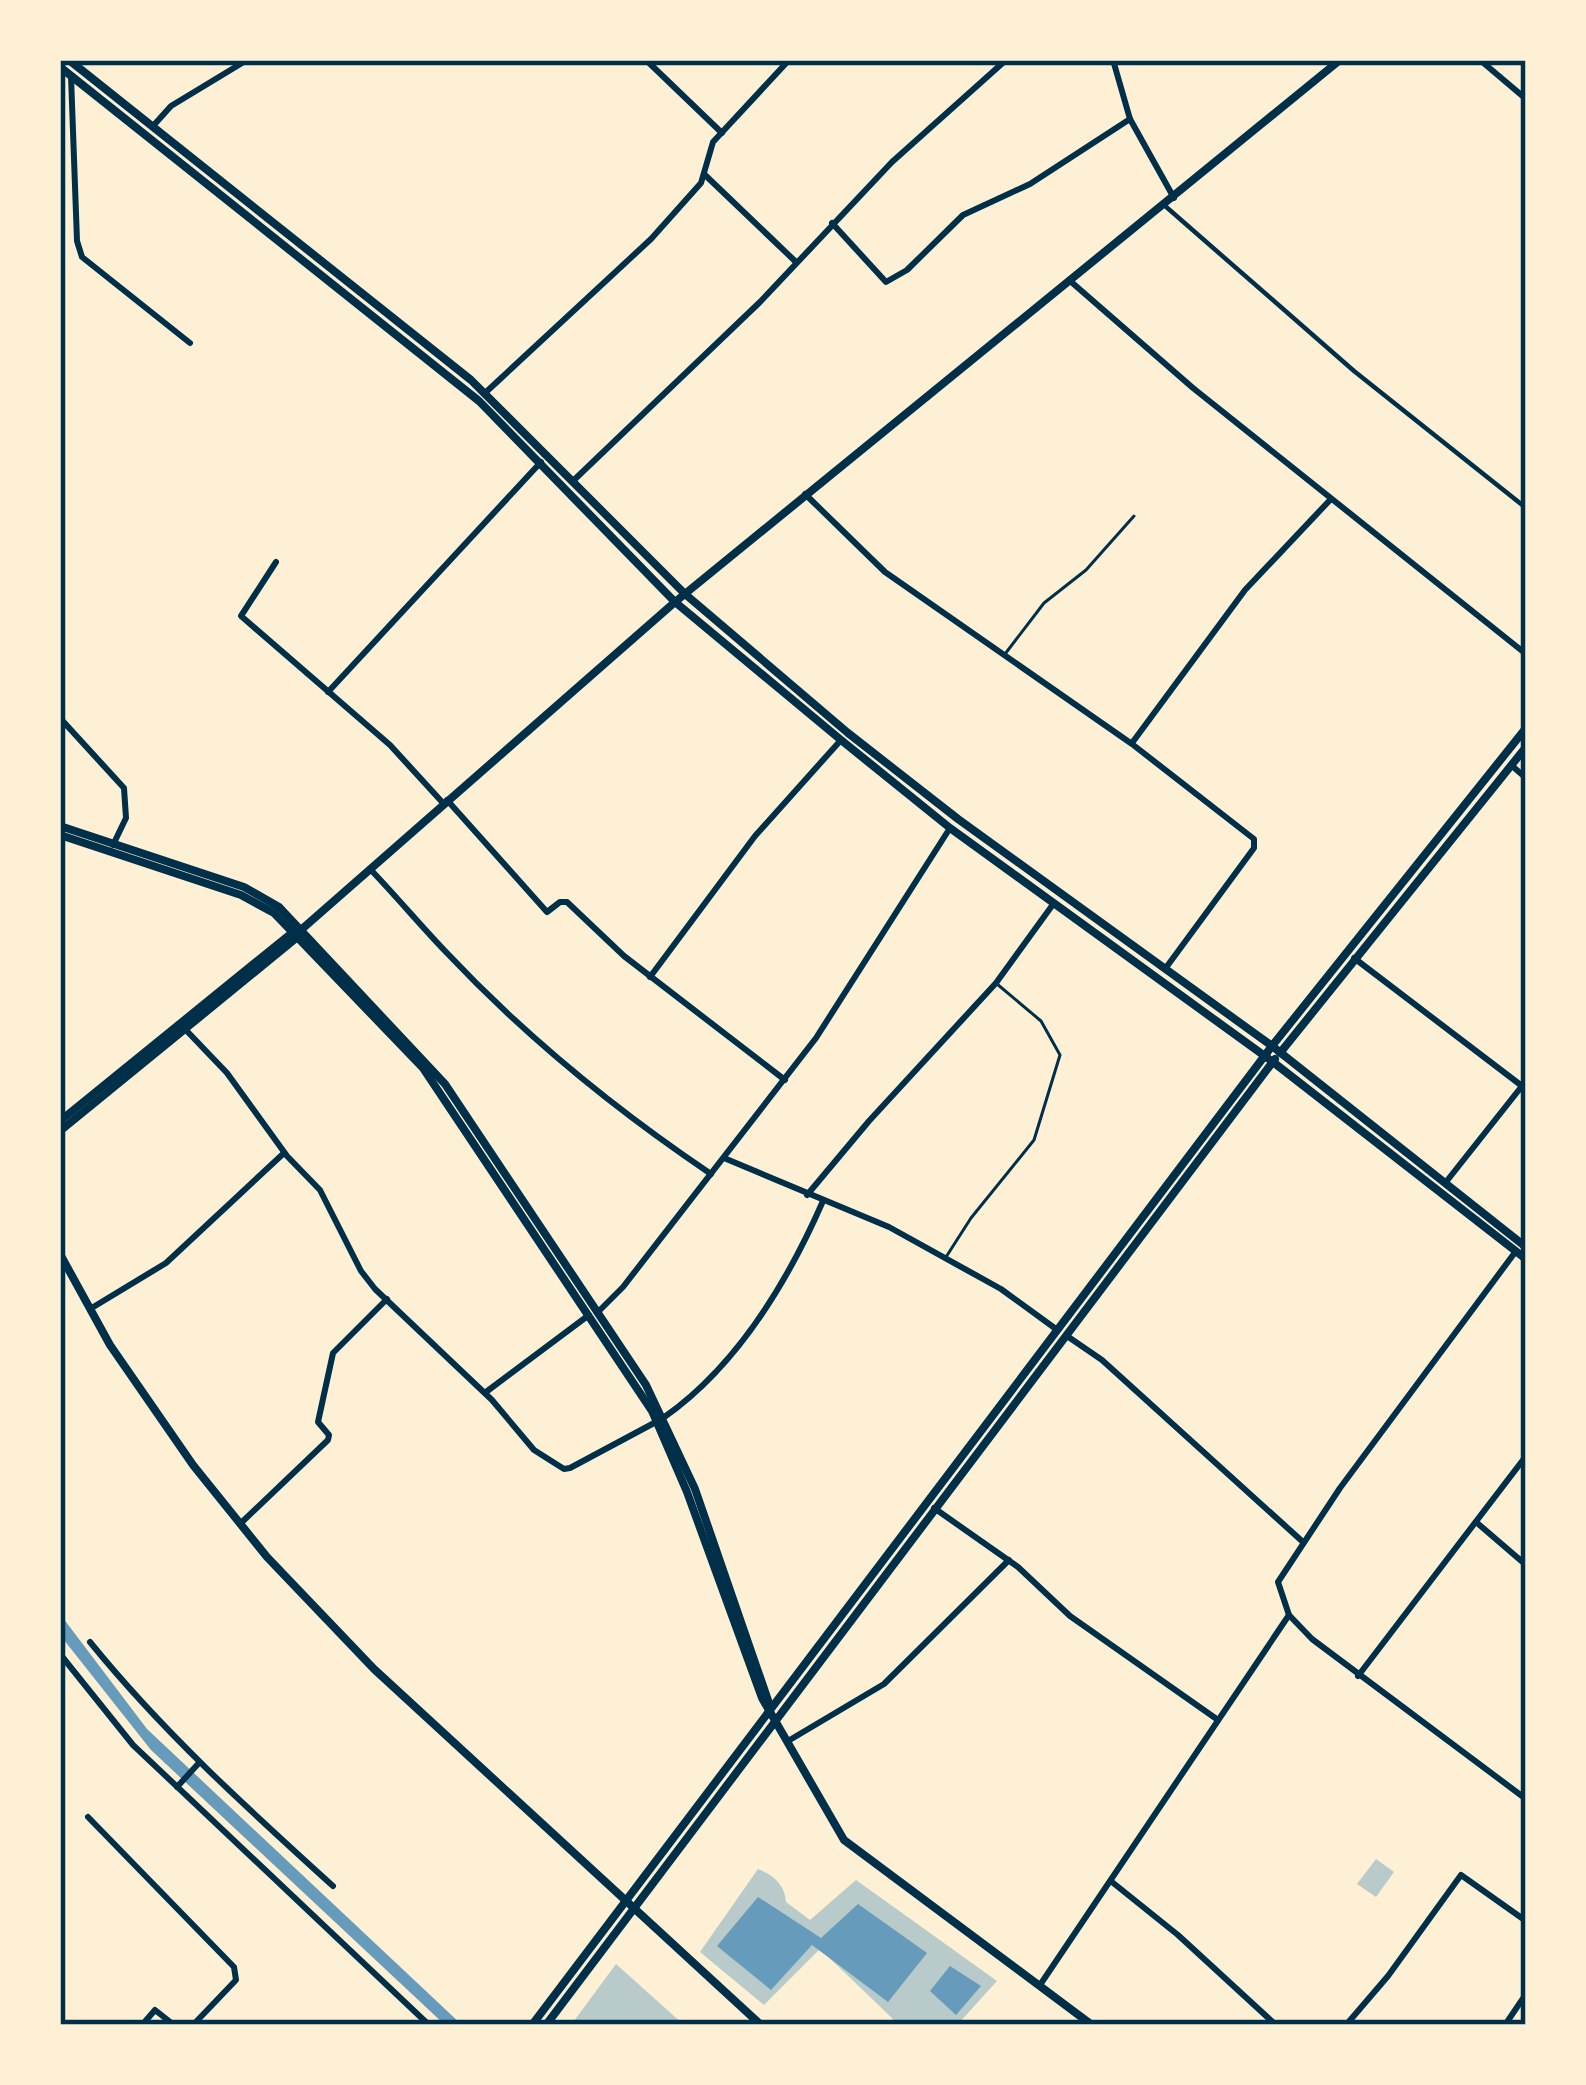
<svg xmlns="http://www.w3.org/2000/svg" width="1586" height="2085" font-family="Rubik,sans-serif">
  <style>
    .green { fill: #b9caca }
    .water { fill: #669bbc }
    .lines { fill: none; stroke-linecap: round; stroke-linejoin: round }
    .service { stroke: #003049; stroke-width: 3 }
    .pedestrian { stroke: #003049; stroke-width: 4.5 }
    .minor { stroke: #003049; stroke-width: 6 }
    .tertiary { stroke: #003049; stroke-width: 8 }
    .secondary { stroke: #003049; stroke-width: 8 }
    .neatline { fill: none; stroke: #003049; stroke-width: 4.5 }
  </style>
  <rect width="100%" height="100%" fill="#fdf0d5"/>
  <g class="green">
    <path d="M1376 1859 1394 1872 1376 1897 1357 1884Z"/>
    <path d="M758 1869C774 1875 785 1885 786 1902L810 1920 856 1880 997 1981 957 2025H889L893 2019 820 1949 764 2005 700 1952Z"/>
    <path d="M616 1964 684 2025H571Z"/>
  </g>
  <g class="water">
    <path d="M60 1614 147 1729 462 2025H445L151 1750 60 1635Z"/>
    <path d="M758 1897 821 1938 858 1904 927 1953 888 2002 812 1945 771 1990 717 1946Z"/>
    <path d="M950 1966 981 1986 956 2015 930 1991Z"/>
  </g>
  <g class="lines">
    <g class="service">
      <path d="M1005 654 1044 603 1086 570 1134 516"/>
      <path d="M946 1257 971 1218 1034 1140 1060 1055 1041 1021 997 984"/>
    </g>
    <path class="pedestrian" d="M1164 205 1354 371 1526 508"/>
    <g class="minor">
      <path d="M646 60 722 133"/>
      <path d="M1113 60 1130 119 1174 198"/>
      <path d="M1480 60 1526 99"/>
      <path d="M71 76 77 241 82 257 190 343"/>
      <path d="M153 126 171 106 247 60"/>
      <path d="M704 174 796 262"/>
      <path d="M832 223 886 282 907 270 963 215 1030 184 1130 119"/>
      <path d="M1069 280 1193 388 1526 654"/>
      <path d="M485 393 651 239 701 183 713 142 789 60"/>
      <path d="M574 480 760 302 892 162 1006 60"/>
      <path d="M805 494 885 572 1132 744 1254 839V848L1165 969"/>
      <path d="M276 562 241 616 390 745 443 803"/>
      <path d="M328 692 541 462"/>
      <path d="M60 718 124 788 126 818 113 845"/>
      <path d="M1132 743 1245 590 1330 500"/>
      <path d="M1511 765 1526 778"/>
      <path d="M447 800 547 912 560 902H567L624 956 785 1080"/>
      <path d="M370 869C396 896 420 925 446 952 525 1036 616 1110 711 1174"/>
      <path d="M1354 958 1522 1086 1446 1182"/>
      <path d="M650 977 755 836 841 740"/>
      <path d="M184 1028 227 1073 287 1156 320 1190 361 1271 375 1289 492 1400 534 1450 564 1469 570 1468 656 1422"/>
      <path d="M724 1158 889 1227 1001 1289 1056 1329"/>
      <path d="M807 1195 869 1121 996 983 1054 903"/>
      <path d="M1516 1251 1340 1488 1278 1582 1289 1615 1312 1639 1526 1799"/>
      <path d="M90 1309 166 1263 284 1153"/>
      <path d="M597 1313 623 1287 816 1038 950 828"/>
      <path d="M1067 1336 1102 1360 1303 1542"/>
      <path d="M486 1392 589 1315"/>
      <path d="M663 1418C736 1367 788 1281 823 1201"/>
      <path d="M934 1508 1018 1567 1070 1616 1218 1720"/>
      <path d="M1476 1522 1526 1565"/>
      <path d="M241 1523 328 1440 329 1435 318 1422 333 1353 387 1299"/>
      <path d="M90 1642C163 1732 247 1808 333 1886"/>
      <path d="M60 1654 133 1745 429 2025"/>
      <path d="M1358 1676 1526 1456"/>
      <path d="M788 1741 884 1684 1009 1560"/>
      <path d="M177 1787 198 1764"/>
      <path d="M88 1817 234 1967 236 1980 193 2025"/>
      <path d="M1112 1882 1178 1935 1276 2025"/>
      <path d="M1040 1985 1289 1615"/>
      <path d="M142 2025 155 2010 174 2025"/>
      <path d="M1346 2025 1388 1976 1461 1875 1526 1921"/>
      <path d="M1505 2025 1526 1994"/>
    </g>
    <g class="tertiary">
      <path d="M60 826 244 887 279 907 445 1084 646 1385 695 1489 770 1706"/>
      <path d="M60 835 241 895 274 913 423 1068 652 1411 687 1492 762 1698 844 1840 1092 2025"/>
      <path d="M1272 1046 1526 728"/>
      <path d="M1280 1053 1526 747"/>
      <path d="M60 1121 293 932 302 929 675 602 1340 60"/>
      <path d="M60 1131 300 935"/>
      <path d="M60 1254 110 1345 193 1465 267 1557 374 1669 761 2025"/>
    </g>
    <g class="secondary">
      <path d="M69 60 471 380 685 594 848 733 958 819 1272 1046 1526 1247"/>
      <path d="M60 67 479 401 675 602 841 740 950 828 1273 1062 1526 1259"/>
      <path d="M532 2025 1272 1046"/>
      <path d="M546 2025 1275 1059"/>
    </g>
  </g>
  <rect width="1586" height="2085" fill="none" stroke="#fdf0d5" stroke-width="126"/>
  <rect x="63" y="63" width="1460" height="1959" class="neatline"/>
</svg>
